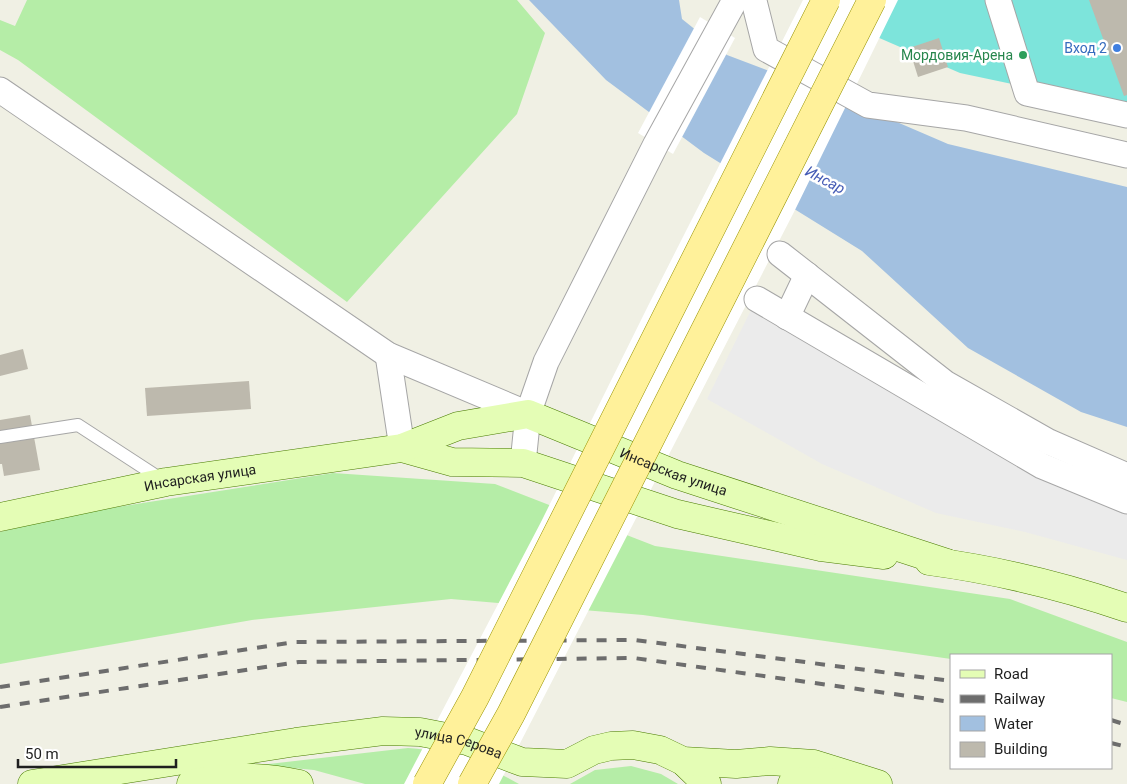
<svg xmlns="http://www.w3.org/2000/svg" width="1127" height="784" font-family="Roboto,sans-serif">
  <style>
    .grass { fill: #b5eda7 }
    .pitch { fill: #7de4db }
    .parking { fill: #ebebeb }
    .water { fill: #a2c0e0 }
    .pier { fill: #fff }
    .building { fill: #bdb9ad }
    .lines { fill: none; stroke-linecap: round; stroke-linejoin: round }
    .lane-casing { stroke: #a6a6a6; stroke-width: 14 }
    .street-casing { stroke: #a6a6a6; stroke-width: 27 }
    .secondary-casing { stroke: #497b00; stroke-width: 29 }
    .lane { stroke: #fff; stroke-width: 12 }
    .street { stroke: #fff; stroke-width: 25 }
    .secondary { stroke: #e4fdb5; stroke-width: 28 }
    .rail { stroke: #6d6d6d; stroke-width: 4; stroke-dasharray: 10 10; stroke-linecap: butt }
    .primary-bridge-casing { stroke: #999400; stroke-width: 29; stroke-linecap: butt }
    .primary-bridge { stroke: #fff19a; stroke-width: 28 }
    .shop-dot { fill: #3f7fe0; stroke: #fff; stroke-width: 2 }
    .leisure-dot { fill: #2e9e5b; stroke: #fff; stroke-width: 2 }
    .labels { text-anchor: middle; dominant-baseline: central; stroke-width: 5; stroke-linejoin: round; paint-order: stroke }
    .shop-label { font-size: 14px; fill: #366cbe; stroke: #fff; text-anchor: end }
    .leisure-label { font-size: 14px; fill: #27864d; stroke: #fff; text-anchor: end }
    .street-label { font-size: 14px; fill: #1f1f1f; stroke: #fff }
    .water-label { font-size: 15px; font-style: italic; fill: #455bb5; stroke: #fff }
  </style>
  <rect width="100%" height="100%" fill="#f0f0e4"/>
  <g class="grass">
    <path d="M27 0H517L545 33 517 114 347 302 18 60 0 50V20L15 26Z"/>
    <path d="M333 473 495 484 655 546 1010 599 1127 642V702L1111 698V655H951V659L643 615 451 599 252 620 0 664V532L79 513Z"/>
    <path d="M408 748C449 751 484 764 519 784H365L314 770 260 765Z"/>
    <path d="M631 766 661 774 678 784H570L595 770Z"/>
  </g>
  <path class="pitch" d="M893 0H1127V108L960 73 877 37Z"/>
  <path class="parking" d="M754 304 1127 507V560L1025 532 936 513 822 464 707 399Z"/>
  <path class="water" d="M529 0H679L682 19 727 55 848 101 948 144 1127 187V427L1081 412 968 348 862 251 704 153 606 80Z"/>
  <g class="pier">
    <path d="M803 0H898L794 212 499 784H404L541 522 648 306Z"/>
    <path d="M700 17 735 38 673 154 638 133Z"/>
  </g>
  <g class="building">
    <path d="M1089 0H1127V95L1124 96Z"/>
    <path d="M939 38 948 67 918 77 909 48Z"/>
    <path d="M23 349 28 369 0 376V355Z"/>
    <path d="M249 381 251 409 147 416 145 388Z"/>
    <path d="M30 415 40 470 4 476 2 464H0V420Z"/>
  </g>
  <g class="lines">
    <g class="lane-casing">
      <path id="lane" d="M0 437 78 425 164 481"/>
    </g>
    <g class="street-casing">
      <g id="street">
        <path d="M998 0 1027 93 1127 115"/>
        <path d="M754 1 766 49 868 105 966 118 1127 155"/>
        <path d="M0 90 388 355 528 414"/>
        <path d="M780 254 945 383 1049 442 1127 476"/>
        <path d="M757 299 1042 466 1127 501"/>
        <path d="M787 317 807 275"/>
        <path d="M388 355 402 448"/>
        <path d="M523 463 528 414 546 362 656 144 735 0"/>
      </g>
    </g>
    <g class="secondary-casing">
      <g id="secondary">
        <path d="M402 448 452 462 523 463 677 514 821 547 884 555"/>
        <path id="s1" d="M0 517 166 482 402 448 458 426 528 414 677 475 947 563"/>
        <path d="M929 561C996 570 1063 586 1127 608"/>
        <path d="M683 761 707 784"/>
        <path id="s2" d="M32 784 296 742 383 731 420 732 467 741 522 762 567 764 594 750 611 746 633 745 660 750 683 761 736 764 770 761 814 764 878 784"/>
        <path d="M191 784C226 776 264 776 299 784"/>
        <path d="M792 784 805 781 837 783"/>
      </g>
    </g>
    <use href="#lane" class="lane"/>
    <use href="#street" class="street"/>
    <use href="#secondary" class="secondary"/>
    <g class="rail">
      <path d="M0 687 295 642 635 640 951 681"/>
      <path d="M0 707 299 662 634 658 951 702"/>
      <path d="M1111 720 1127 725"/>
      <path d="M1111 743 1127 747"/>
    </g>
    <g class="primary-bridge-casing">
      <g id="primary-bridge">
        <path d="M427 784 475 697 826 0"/>
        <path d="M472 784 511 714 872 0"/>
      </g>
    </g>
    <use href="#primary-bridge" class="primary-bridge"/>
  </g>
  <circle class="shop-dot" cx="1117" cy="48" r="5"/>
  <circle class="leisure-dot" cx="1023" cy="55" r="5"/>
  <g class="labels">
    <g class="shop-label">
      <text x="1107" y="48">Вход 2</text>
    </g>
    <g class="leisure-label">
      <text x="1013" y="55">Мордовия-Арена</text>
    </g>
    <g class="street-label">
      <text stroke="none"><textPath href="#s1" startOffset="696">Инсарская улица</textPath></text>
      <text stroke="none"><textPath href="#s1" startOffset="204">Инсарская улица</textPath></text>
      <text stroke="none"><textPath href="#s2" startOffset="432">улица Серова</textPath></text>
    </g>
    <g class="water-label">
      <text transform="translate(825 180) rotate(28)">Инсар</text>
    </g>
  </g>
  <rect x="950" y="654" width="162" height="115" fill="#ffffff" stroke="#a5a5a5"/>
  <rect x="960" y="670" width="25" height="8" fill="#e4fdb5" stroke="#a5a5a5"/>
  <text x="994" y="679" font-size="15" fill="#1f1f1f">Road</text>
  <rect x="960" y="695" width="25" height="8" fill="#6d6d6d" stroke="#a5a5a5"/>
  <text x="994" y="704" font-size="15" fill="#1f1f1f">Railway</text>
  <rect x="960" y="716" width="25" height="15" fill="#a2c0e0" stroke="#a5a5a5"/>
  <text x="994" y="729" font-size="15" fill="#1f1f1f">Water</text>
  <rect x="960" y="742" width="25" height="15" fill="#bdb9ad" stroke="#a5a5a5"/>
  <text x="994" y="754" font-size="15" fill="#1f1f1f">Building</text>
  <path d="M18 759v8h158v-8" fill="none" stroke="#1f1f1f" stroke-width="2.5"/>
  <text x="25" y="759" font-size="15" fill="#1f1f1f" stroke="#ffffff" stroke-width="4" paint-order="stroke">50 m</text>
</svg>
